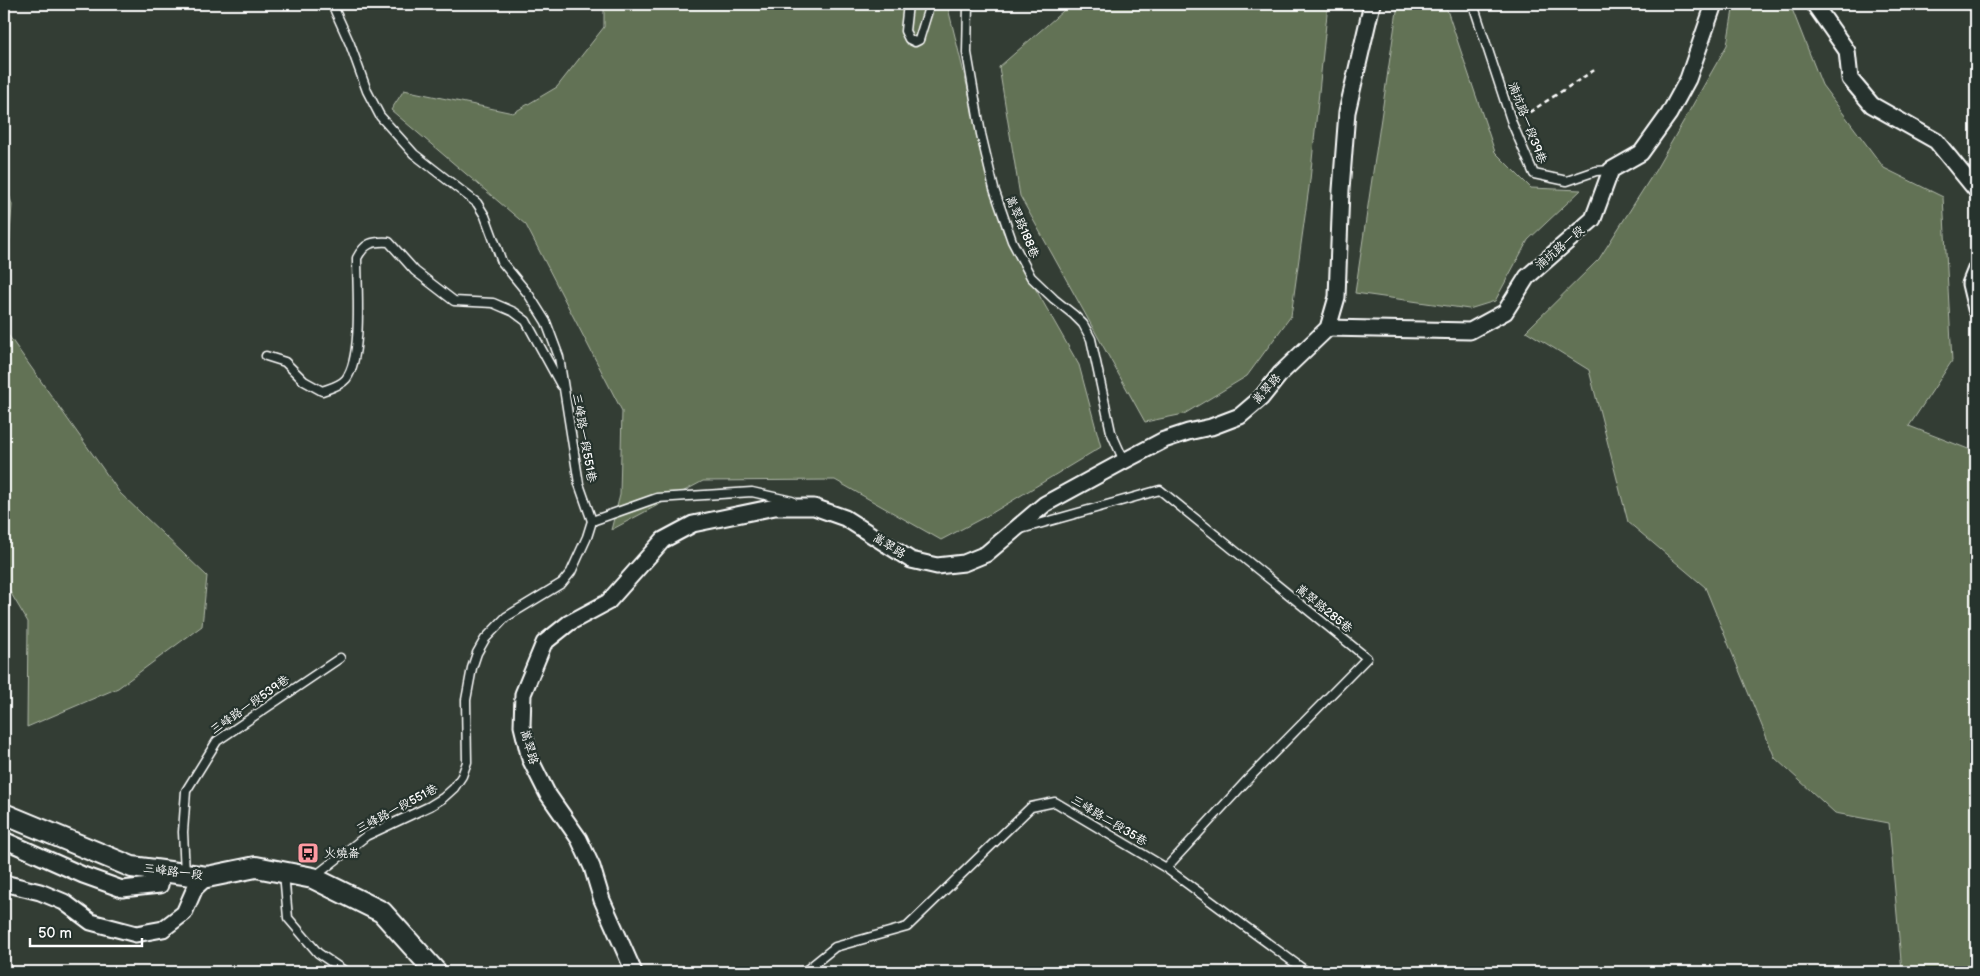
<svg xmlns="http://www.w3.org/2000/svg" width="1980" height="976" font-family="'Balsamiq Sans','LXGW WenKai TC',sans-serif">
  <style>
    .green { fill: #627254; stroke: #b0b8aa }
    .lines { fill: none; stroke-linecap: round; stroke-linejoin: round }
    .stream { stroke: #91a5a8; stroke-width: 4.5 }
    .service-casing { stroke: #fff; stroke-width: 11 }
    .minor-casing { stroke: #fff; stroke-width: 19 }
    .tertiary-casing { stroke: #fff; stroke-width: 24 }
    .path { stroke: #fff; stroke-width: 2.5; stroke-dasharray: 5 4; stroke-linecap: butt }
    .service { stroke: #26332d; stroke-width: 8 }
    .minor { stroke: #26332d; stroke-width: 15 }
    .tertiary { stroke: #26332d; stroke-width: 20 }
    .labels { text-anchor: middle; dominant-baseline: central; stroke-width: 4.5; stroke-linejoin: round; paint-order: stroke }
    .street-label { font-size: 12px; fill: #fff; stroke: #26332d }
    .poi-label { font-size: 12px; fill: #fff; stroke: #26332d; text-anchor: start }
  </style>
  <rect width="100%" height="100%" fill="#333d34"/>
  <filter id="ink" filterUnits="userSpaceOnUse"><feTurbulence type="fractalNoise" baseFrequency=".02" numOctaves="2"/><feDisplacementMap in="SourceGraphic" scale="10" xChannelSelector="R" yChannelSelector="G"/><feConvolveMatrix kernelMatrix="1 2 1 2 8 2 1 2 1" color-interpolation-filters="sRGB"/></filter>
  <g filter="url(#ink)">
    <g class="green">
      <path d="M604 4H947L1003 232 1079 365 1101 447 992 513 941 540 835 480 703 481 611 530 620 495 622 411 526 225 391 110 404 90 513 113 557 87 604 27Z"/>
      <path d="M1071 4H1328L1310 180 1291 316 1247 376 1184 414 1145 422 1020 196 999 67Z"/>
      <path d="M1398 4H1445L1495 152 1531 188 1581 190 1528 240 1495 301 1469 309 1355 293Z"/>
      <path d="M1734 4H1790L1822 85 1884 168 1943 197 1952 361 1909 426 1976 452V972H1902L1889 823 1835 813 1775 758 1705 587 1628 522 1589 370 1526 331 1599 259 1655 171 1727 45Z"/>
      <path d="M4 177 12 205 4 320Z"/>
      <path d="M4 329 120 493 207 576 202 626 118 688 27 727 28 622 9 590 4 588Z"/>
    </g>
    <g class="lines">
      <path class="stream" d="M1974 4 1976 48"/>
      <g class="service-casing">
        <g id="service">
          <path d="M908 4 905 31 909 39 915 42 919 40 930 4"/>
          <path d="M968 4 967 53 981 134 994 189 1012 241 1031 277 1054 299 1074 315 1083 324 1091 339 1111 432 1124 461"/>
          <path d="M1473 4 1512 123 1534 174 1567 181 1596 171 1611 170"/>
          <path d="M266 356 285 362 304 381 322 391C330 388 340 386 346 379 363 357 357 287 357 258 365 243 372 241 389 242L415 271 454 301 493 303 514 312 526 321 561 385"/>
          <path d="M592 521 657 498 752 492 792 501"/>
          <path d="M1021 529 1160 490 1367 658 1251 776 1166 868"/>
          <path d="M185 873 183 832 186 791 217 741 340 658"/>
          <path d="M284 873 288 918 318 953 346 972"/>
          <path d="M314 877 366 836 430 806 443 798 454 788 462 776 467 762 466 700 472 668 477 653 485 639 506 617 562 583 571 572 587 537 592 521 579 484 559 357 546 322 529 295 502 262 485 216 477 203 414 154 380 116 367 91 350 44 332 4"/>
          <path d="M804 972 835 947 907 927 1031 807 1055 802 1166 868 1307 972"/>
        </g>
      </g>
      <g class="minor-casing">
        <g id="minor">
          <path d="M1814 4 1847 51 1850 79 1872 105 1936 141 1976 190"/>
          <path d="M1976 269 1970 284 1976 309"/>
          <path d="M1328 328 1470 331 1505 312 1527 277 1593 219 1611 170 1641 153 1669 114 1688 79 1714 4"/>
          <path d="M4 840 83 875 122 889 160 885 162 872"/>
          <path d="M4 883 40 892 64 902 91 922 136 934 163 929 184 913 195 888 207 877"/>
          <path d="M634 972 602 900 592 867 579 839 547 793 530 759 522 726 523 694 544 643 569 623 608 602 663 540 693 524 775 507H814L845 518 911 560 937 566 964 563 986 554 1045 504 1124 461 1164 440 1188 432 1211 427 1240 416 1261 398 1281 373 1328 328 1337 297 1341 190 1347 112 1372 4"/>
        </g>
      </g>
      <g class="tertiary-casing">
        <path id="tertiary" d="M4 814 132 867 207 877 256 867 313 878 382 912 436 972"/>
      </g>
      <path class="path" d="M1522 117 1596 69"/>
      <use href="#service" class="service"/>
      <use href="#minor" class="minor"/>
      <use href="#tertiary" class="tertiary"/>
    </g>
  </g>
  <defs>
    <g id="bus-square" transform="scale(1.125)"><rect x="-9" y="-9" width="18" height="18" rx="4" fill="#ff9aa2" stroke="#26332d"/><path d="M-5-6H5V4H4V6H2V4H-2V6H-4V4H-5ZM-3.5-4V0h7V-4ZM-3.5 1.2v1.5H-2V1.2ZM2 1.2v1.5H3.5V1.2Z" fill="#111"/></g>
  </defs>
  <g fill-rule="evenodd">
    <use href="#bus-square" x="308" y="853"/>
  </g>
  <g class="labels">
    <g class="street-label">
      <text transform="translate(1527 123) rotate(69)">湳坑路一段39巷</text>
      <text transform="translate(1022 227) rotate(67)">嵩翠路188巷</text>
      <text transform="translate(1560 248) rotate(-41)">湳坑路一段</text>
      <text transform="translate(1267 389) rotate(-48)">嵩翠路</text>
      <text transform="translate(584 438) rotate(80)">三峰路一段551巷</text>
      <text transform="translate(889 546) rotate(32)">嵩翠路</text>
      <text transform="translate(1324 609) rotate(39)">嵩翠路285巷</text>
      <text transform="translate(250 705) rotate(-35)">三峰路一段539巷</text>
      <text transform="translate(529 747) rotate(74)">嵩翠路</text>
      <text transform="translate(397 809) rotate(-28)">三峰路一段551巷</text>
      <text transform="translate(1109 821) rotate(31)">三峰路二段35巷</text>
      <text transform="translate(173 872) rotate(7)">三峰路一段</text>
    </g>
    <g class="poi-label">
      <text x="324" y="853">火燒崙</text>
    </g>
  </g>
  <rect width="1980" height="976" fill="none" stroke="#26332d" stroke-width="20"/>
  <rect x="10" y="10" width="1960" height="956" fill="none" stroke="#fff" stroke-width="2" filter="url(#ink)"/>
  <path d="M30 938v8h112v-8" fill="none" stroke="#ffffff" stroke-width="2.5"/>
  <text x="38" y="938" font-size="15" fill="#ffffff" stroke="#26332d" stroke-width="4" paint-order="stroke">50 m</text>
</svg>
